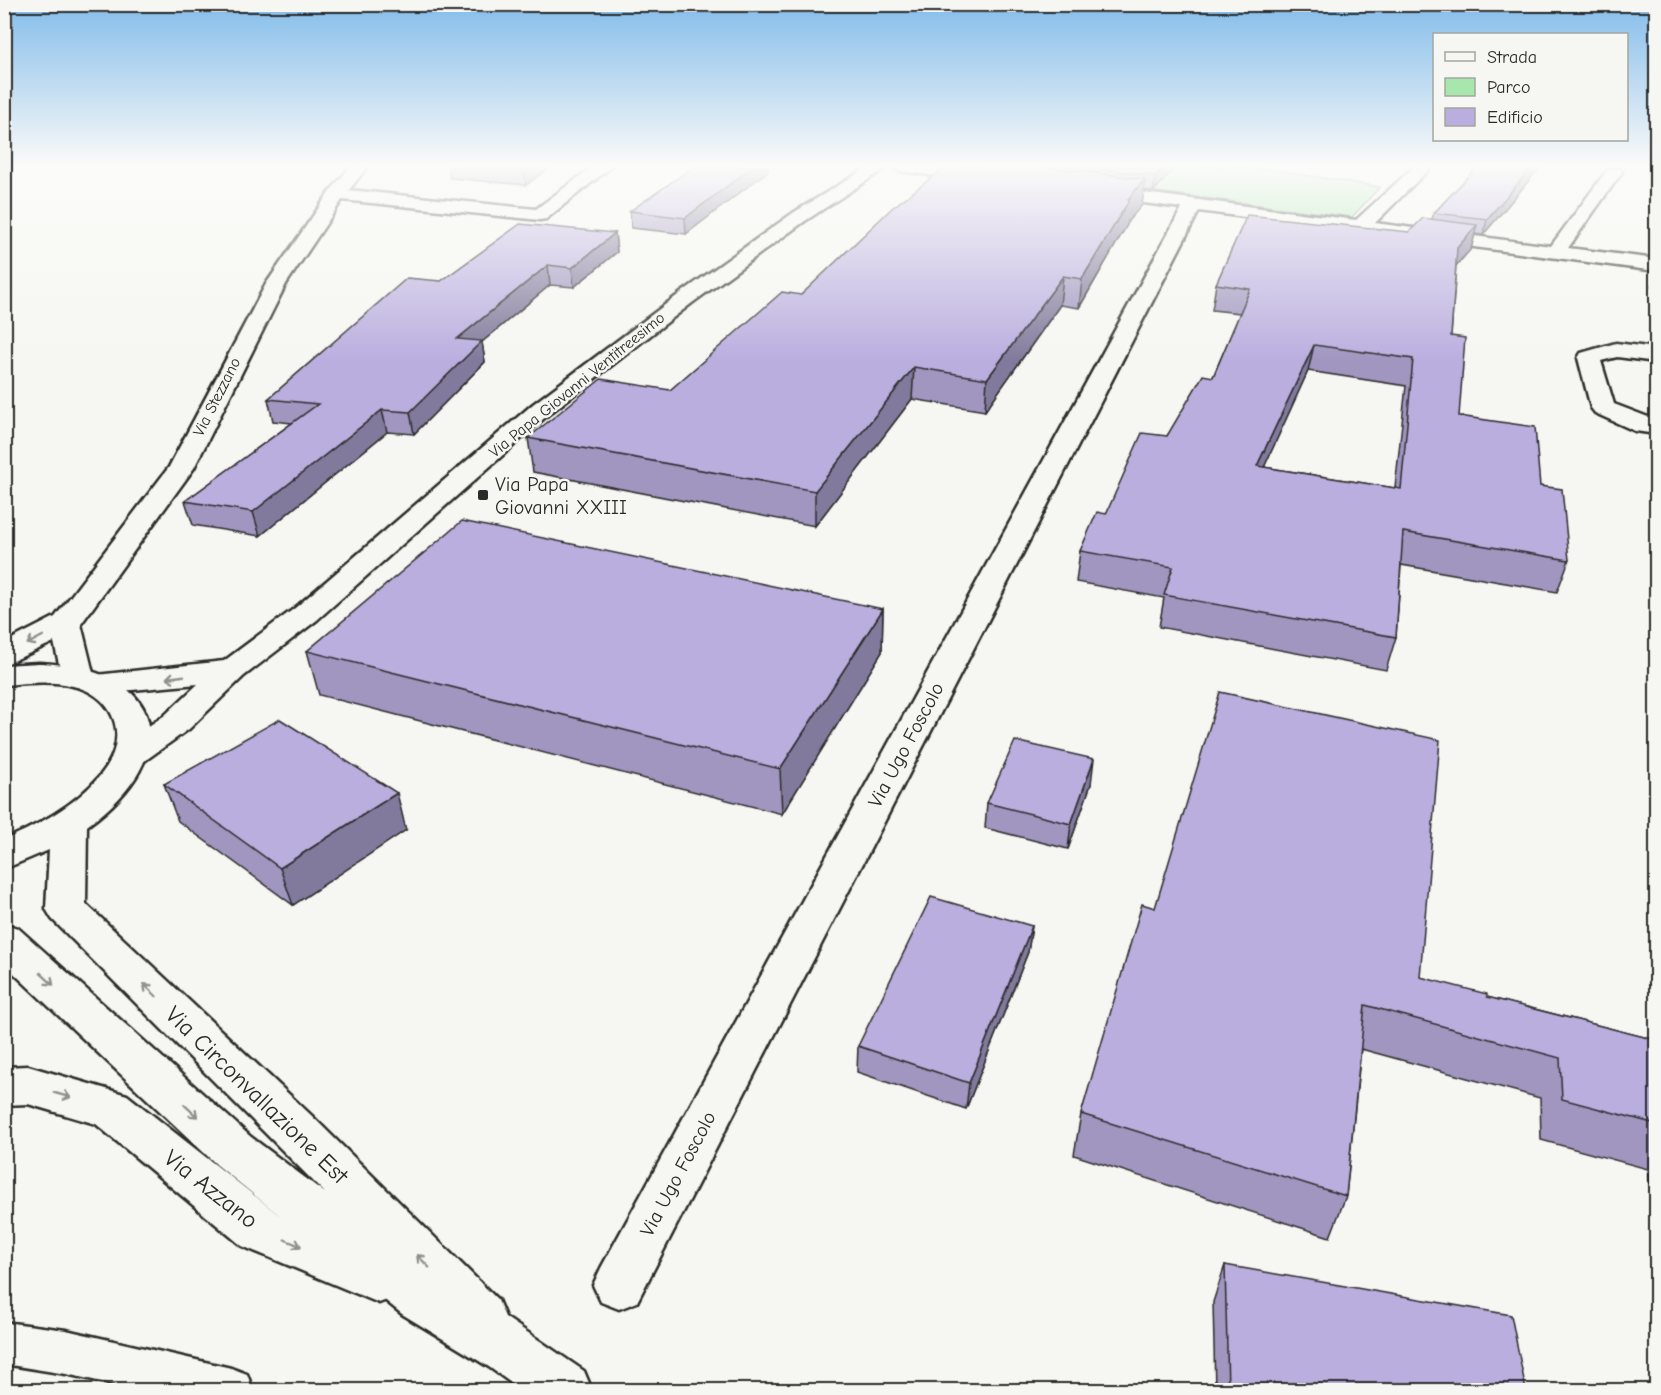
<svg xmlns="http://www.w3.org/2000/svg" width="1661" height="1395" font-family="'Comic Neue',sans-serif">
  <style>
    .green { fill: #a7e6ad; stroke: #69886c; stroke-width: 1.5 }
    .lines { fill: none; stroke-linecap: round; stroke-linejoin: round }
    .lane-casing { stroke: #2b2b2b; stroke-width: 5 }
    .street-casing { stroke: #2b2b2b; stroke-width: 5 }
    .secondary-casing { stroke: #2b2b2b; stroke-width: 5 }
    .primary-casing { stroke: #2b2b2b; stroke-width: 5 }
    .lane { fill: #f6f6f2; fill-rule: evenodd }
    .street { fill: #f6f6f2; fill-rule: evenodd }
    .secondary { fill: #f6f6f2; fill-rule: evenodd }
    .primary { fill: #f6f6f2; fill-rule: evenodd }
    .wall { fill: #a096c0; stroke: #2b2b2b; stroke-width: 1.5; fill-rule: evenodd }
    .shaded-wall { fill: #827a9c; stroke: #2b2b2b; stroke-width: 1.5 }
    .building { fill: #baaedf; stroke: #2b2b2b; stroke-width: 1.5; fill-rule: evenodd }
    .oneway { stroke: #90908e }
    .poi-dot { fill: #2b2b2b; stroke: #f6f6f2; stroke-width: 2 }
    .labels { text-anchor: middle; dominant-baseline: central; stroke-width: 5; stroke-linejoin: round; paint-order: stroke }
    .far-street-label { font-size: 16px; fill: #2b2b2b; stroke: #f6f6f2 }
    .poi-label { font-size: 20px; fill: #2b2b2b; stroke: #f6f6f2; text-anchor: start }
    .street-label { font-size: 20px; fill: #2b2b2b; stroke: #f6f6f2 }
    .near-street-label { font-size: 24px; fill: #2b2b2b; stroke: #f6f6f2 }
  </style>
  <rect width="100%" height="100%" fill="#f6f6f2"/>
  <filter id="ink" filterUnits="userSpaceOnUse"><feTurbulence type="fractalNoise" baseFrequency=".0167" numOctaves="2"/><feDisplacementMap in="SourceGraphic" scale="12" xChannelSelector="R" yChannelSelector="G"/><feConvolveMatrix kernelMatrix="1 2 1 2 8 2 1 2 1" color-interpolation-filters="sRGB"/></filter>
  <g filter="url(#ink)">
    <path class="green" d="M1098 166H1248L1380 187 1352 217 1072 181Z"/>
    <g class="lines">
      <g class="lane-casing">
        <path id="lane" d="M4 1322 66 1330 231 1368 247 1374 253 1390H138L66 1374 4 1364Z"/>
      </g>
      <g class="street-casing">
        <g id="street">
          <path d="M351 166H368L349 190 536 209 594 166H612L546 219 540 220 342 200 286 284 194 468 81 624 94 677 89 684 78 687 67 684 62 677 54 642 4 665V643L55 617 169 467 266 284 331 190Z"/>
          <path d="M891 166C909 166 981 165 991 177L983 182 899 171Z"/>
          <path d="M1415 166H1432L1375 223 1551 246 1608 169H1620L1622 172 1568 248 1656 259V271L1199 211 637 1302 619 1309 601 1302 593 1285 601 1268 1182 208 1097 197 1091 196 1089 192 1091 188 1097 187 1356 220Z"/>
          <path d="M1616 343 1656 348V362L1617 357 1601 361 1614 404 1656 420V434L1635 431 1595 413 1591 408 1578 358 1581 353Z"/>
          <path d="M28 1066 127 1095 278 1214 397 1262 405 1279 397 1296 379 1303 242 1246 96 1124 28 1104 4 1105V1067Z"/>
        </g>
      </g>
      <g class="secondary-casing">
        <path id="secondary" d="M870 166H889L805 221 692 303 549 414 317 620 244 676 189 729 143 762 131 765 119 762 114 754 119 746 165 715 198 684 99 693 87 690 83 683 87 676 224 661 295 608 533 404 678 295 793 213Z"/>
      </g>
      <g class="primary-casing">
        <path id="primary" d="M39 663C164 668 188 753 87 826L86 904 312 1116 498 1300 505 1317 584 1371 592 1390H521L489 1367 402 1314 217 1165 4 964V924L18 928 251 1137 325 1193 52 919 46 909 49 850 4 869V840C41 824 85 800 107 766 128 731 112 695 73 686 51 680 27 683 4 685V665Z"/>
      </g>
      <use href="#lane" class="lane"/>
      <use href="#street" class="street"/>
      <use href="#secondary" class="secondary"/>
      <use href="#primary" class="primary"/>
    </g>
    <g class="wall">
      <path d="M448 166H552L526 185 450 178Z"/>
      <path d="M947 166H1176L1153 192 1144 190 1142 205 1128 221 1127 225 1079 308 1060 305 985 411 912 399 815 526 533 472 528 438 670 390 801 295Z"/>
      <path d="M1478 166H1541L1483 235 1475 234 1471 249 1456 266 1451 336 1459 416 1540 486 1569 560 1557 592 1401 565 1396 637 1386 670 1159 627 1164 598 1076 582 1080 551 1106 514 1213 377 1240 313 1212 310 1216 284 1409 232 1432 219 1434 213ZM1308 371 1406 386 1395 488 1264 467Z"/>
      <path d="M768 171 686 234 631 228 630 211Z"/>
      <path d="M1656 192V210L1651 209Z"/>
      <path d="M615 233 617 252 574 287 550 285 482 342 485 362 414 434 387 432 260 536 193 525 185 501 292 423 273 421 268 399 441 281Z"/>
      <path d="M1656 276V299L1652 287Z"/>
      <path d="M883 609 882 652 782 814 319 695 307 651Z"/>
      <path d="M164 784 406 830 293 905 178 821Z"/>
      <path d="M1091 784 1068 849 985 828 987 803Z"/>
      <path d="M1032 926 1028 952 966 1109 857 1072 858 1046Z"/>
      <path d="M1420 977 1487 997 1656 1040V1247L1648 1169 1541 1140 1540 1098 1361 1049 1346 1196 1330 1237 1074 1155 1081 1114Z"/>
      <path d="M1225 1265 1526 1390H1215L1213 1302Z"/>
    </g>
    <g class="shaded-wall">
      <path d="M523 166H552L526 185Z"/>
      <path d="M754 166H768V171L686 234 685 218Z"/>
      <path d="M1165 166H1176L1153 192 1156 176Z"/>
      <path d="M1533 166H1541L1483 235 1487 219Z"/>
      <path d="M1145 179 1142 205 1128 221 1127 225 1079 308 1082 279 1128 199Z"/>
      <path d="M1477 225 1471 249 1450 272 1457 248Z"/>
      <path d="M615 233 617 252 574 287 572 268Z"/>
      <path d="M548 265 550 285 482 342 485 362 414 434 410 412 457 339Z"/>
      <path d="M1063 276 1060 305 985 411 987 379Z"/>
      <path d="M1314 345 1308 371 1251 496 1257 466Z"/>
      <path d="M914 367 912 399 815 526V491Z"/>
      <path d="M382 410 387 432 260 536 253 512Z"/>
      <path d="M883 609 882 652 782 814 780 769Z"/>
      <path d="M1094 759 1091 784 1068 849 1071 824Z"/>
      <path d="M397 793 406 830 293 905 280 868Z"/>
      <path d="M1032 926 1028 952 966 1109 969 1083Z"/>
    </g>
    <g class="building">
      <path d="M695 166H754L685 218 630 211Z"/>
      <path d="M947 166H1037L1145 179 1128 199H1130L1082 279 1063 276 987 379 914 367 815 491 528 438 601 379 670 390 782 292 801 295 892 208Z"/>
      <path d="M1076 166H1165L1156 176Z"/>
      <path d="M1478 166H1533L1487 219 1434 213Z"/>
      <path d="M1247 215 1409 232 1423 218 1477 225 1457 248 1451 336 1465 338 1459 416 1535 427 1540 486 1562 489 1569 560 1403 532 1396 637 1164 595 1173 567 1080 551 1097 512 1106 514 1142 433 1167 436 1203 375 1213 377 1250 289 1216 284ZM1314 345 1413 359 1401 489 1257 466Z"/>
      <path d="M520 224 615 233 572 268 548 265 457 339 482 341 410 412 382 410 253 512 185 501 318 404 268 399 407 278 441 281Z"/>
      <path d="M462 521 883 609 780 769 307 651Z"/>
      <path d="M1220 692 1440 740 1420 977 1487 994V997L1656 1040V1124L1562 1099 1560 1058 1365 1005 1346 1196 1081 1114 1142 904 1155 908Z"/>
      <path d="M280 719 397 793 280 868 164 784Z"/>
      <path d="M1015 741 1094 759 1071 824 987 803Z"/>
      <path d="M931 897 1032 926 969 1083 858 1046Z"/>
      <path d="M1225 1265 1511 1315 1526 1390H1228Z"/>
    </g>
    <defs><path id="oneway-shaft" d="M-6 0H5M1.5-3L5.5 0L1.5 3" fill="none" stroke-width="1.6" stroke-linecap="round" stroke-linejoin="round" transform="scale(1.5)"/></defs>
    <g class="oneway">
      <use href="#oneway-shaft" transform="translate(35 640) rotate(152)"/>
      <use href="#oneway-shaft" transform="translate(175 677) rotate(172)"/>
      <use href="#oneway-shaft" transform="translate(47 979) rotate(43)"/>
      <use href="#oneway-shaft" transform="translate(150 990) rotate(-136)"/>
      <use href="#oneway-shaft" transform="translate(62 1095) rotate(16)"/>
      <use href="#oneway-shaft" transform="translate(191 1111) rotate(43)"/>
      <use href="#oneway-shaft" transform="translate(293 1243) rotate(23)"/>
      <use href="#oneway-shaft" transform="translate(423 1261) rotate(-134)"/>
    </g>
  </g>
  <linearGradient id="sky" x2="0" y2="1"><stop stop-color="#83bcea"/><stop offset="0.46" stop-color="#fbfbf9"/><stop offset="1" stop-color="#fbfbf9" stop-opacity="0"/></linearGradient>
  <rect width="1661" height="361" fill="url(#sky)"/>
  <rect class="poi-dot" x="477" y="489" width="12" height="12" rx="3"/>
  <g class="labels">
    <g class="far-street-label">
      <text transform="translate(577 385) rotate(-39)">Via Papa Giovanni Ventitreesimo</text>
      <text transform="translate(217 397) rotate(-63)">Via Stezzano</text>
    </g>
    <g class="poi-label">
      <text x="495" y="484">Via Papa<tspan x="495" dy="23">Giovanni XXIII</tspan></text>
    </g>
    <g class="street-label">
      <text transform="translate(906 745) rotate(-62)">Via Ugo Foscolo</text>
      <text transform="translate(678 1174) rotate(-62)">Via Ugo Foscolo</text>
    </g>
    <g class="near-street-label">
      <text transform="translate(257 1095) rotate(44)">Via Circonvallazione Est</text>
      <text transform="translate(211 1189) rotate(38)">Via Azzano</text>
    </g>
  </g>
  <rect width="1661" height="1395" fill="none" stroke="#f6f6f2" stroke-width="24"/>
  <rect x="12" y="12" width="1637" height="1371" fill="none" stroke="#2b2b2b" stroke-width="2" filter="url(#ink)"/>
  <rect x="1433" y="33" width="195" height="108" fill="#f6f6f2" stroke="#a5a5a2" stroke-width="1.5"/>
  <rect x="1445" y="52" width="30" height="9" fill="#f6f6f2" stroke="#a5a5a2" stroke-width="1.5"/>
  <text x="1487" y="63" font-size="18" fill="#2b2b2b">Strada</text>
  <rect x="1445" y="78" width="30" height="18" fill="#a7e6ad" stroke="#a5a5a2" stroke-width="1.5"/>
  <text x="1487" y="93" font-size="18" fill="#2b2b2b">Parco</text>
  <rect x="1445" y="108" width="30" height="18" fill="#baaedf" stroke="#a5a5a2" stroke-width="1.5"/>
  <text x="1487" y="123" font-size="18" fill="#2b2b2b">Edificio</text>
</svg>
